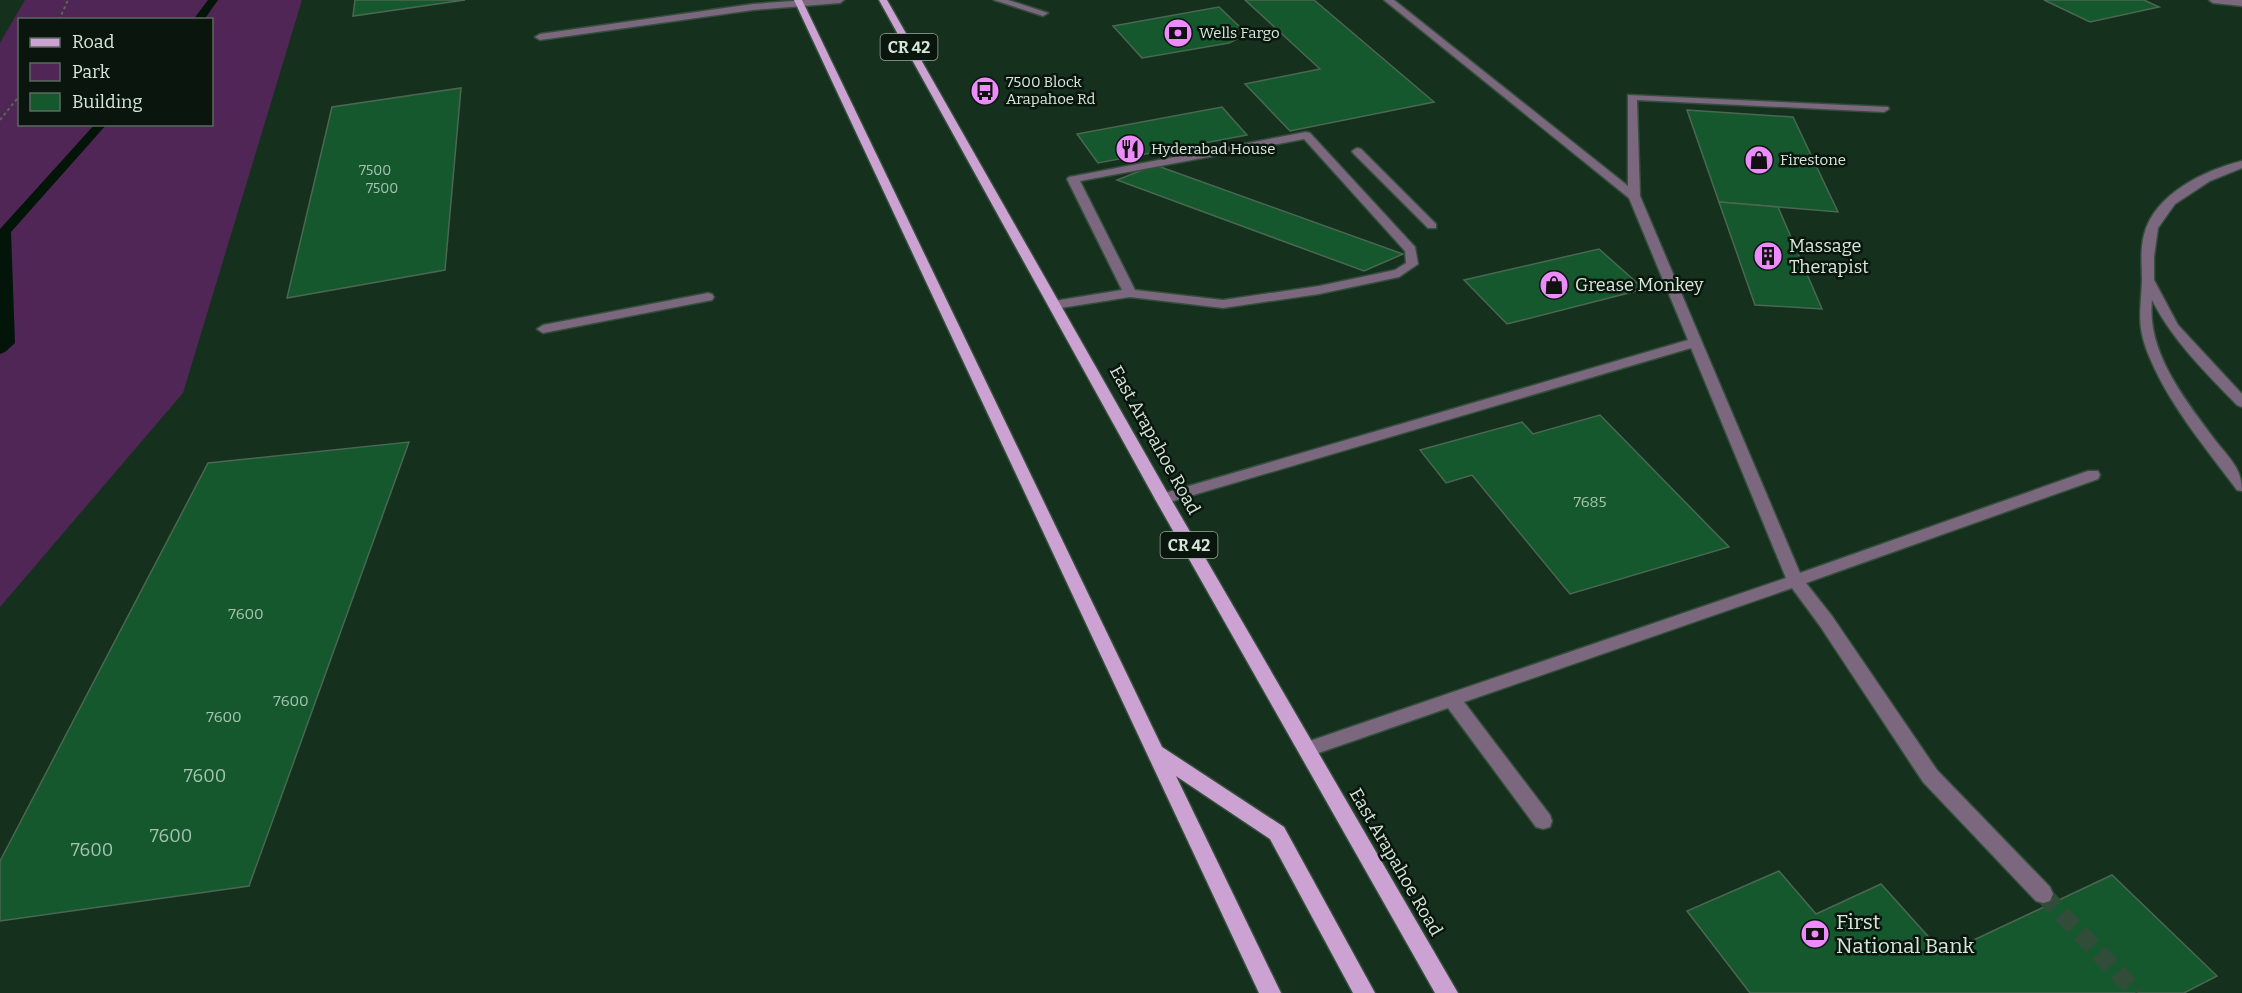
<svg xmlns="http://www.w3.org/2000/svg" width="2242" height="993" font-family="Bitter,serif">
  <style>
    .green { fill: #4f2655; fill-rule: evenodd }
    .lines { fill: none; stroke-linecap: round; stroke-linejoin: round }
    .stream { fill: #031508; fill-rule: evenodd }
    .building { fill: #15582e; stroke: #4a6751; stroke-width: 1.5 }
    .minor-tunnel { stroke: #324c3a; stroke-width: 18; stroke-dasharray: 18 9; stroke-linecap: butt }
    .minor-casing { stroke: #344e3c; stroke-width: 3 }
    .major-casing { stroke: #344e3c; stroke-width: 3 }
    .path { stroke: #526a59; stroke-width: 2; stroke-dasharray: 3 3; stroke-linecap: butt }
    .minor { fill: #7b677e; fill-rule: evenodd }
    .major { fill: #cca2d2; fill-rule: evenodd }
    .labels { text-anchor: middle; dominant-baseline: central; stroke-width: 5; stroke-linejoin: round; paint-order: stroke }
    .far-number-label { font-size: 14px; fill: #a6c3af }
    .far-poi-label { font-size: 15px; fill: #d6e7da; stroke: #0a160d; text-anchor: start }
    .number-label { font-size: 15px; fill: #a6c3af }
    .shield { fill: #0a160d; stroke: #99a89c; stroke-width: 1.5 }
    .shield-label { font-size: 16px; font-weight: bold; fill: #d6e7da }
    .poi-label { font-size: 18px; fill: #d6e7da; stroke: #0a160d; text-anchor: start }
    .street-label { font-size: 18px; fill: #d6e7da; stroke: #0a160d }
    .near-number-label { font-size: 18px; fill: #a6c3af }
    .near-poi-label { font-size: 21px; fill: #d6e7da; stroke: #0a160d; text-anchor: start }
  </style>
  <rect width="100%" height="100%" fill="#15311e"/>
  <path class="green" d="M25 0H302L183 393 0 607V43ZM20 20H212V124H20Z"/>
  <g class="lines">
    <g class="stream">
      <path d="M208 0H218L204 20H193Z"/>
      <path d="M95 124H107L11 232 15 343 5 352 0 354V229Z"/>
    </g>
  </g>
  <g class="building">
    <path d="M355 0H465L353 16Z"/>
    <path d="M1245 0H1314L1434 102 1290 131 1245 84 1320 69Z"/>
    <path d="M2044 0H2144L2159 7 2090 22Z"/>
    <path d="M1219 7 1242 29 1236 30 1238 35 1237 39 1229 43 1142 58 1113 26Z"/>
    <path d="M461 88 445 270 287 298 332 107Z"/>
    <path d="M1222 107 1247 135 1098 163 1077 134Z"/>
    <path d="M1687 110 1793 117 1838 212 1719 202Z"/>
    <path d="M1155 165 1403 254 1364 271 1117 180Z"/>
    <path d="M1719 202 1778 207 1822 309 1755 305Z"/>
    <path d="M1599 249 1644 289 1507 324 1464 280Z"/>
    <path d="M1600 415 1729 547 1570 594 1472 475 1446 483 1420 450 1522 422 1533 434Z"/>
    <path d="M409 442 249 886 0 921V861L208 463Z"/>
    <path d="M1779 871 1816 914 1881 884 1944 954 2112 875 2217 976 2184 993H1750L1687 911Z"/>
  </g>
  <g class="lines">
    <path class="minor-tunnel" d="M2043 894 2137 993"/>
    <g class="minor-casing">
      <g id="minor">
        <path d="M806 0H844L840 3 753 10 540 40 535 37 540 34 753 4Z"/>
        <path d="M994 0H1008L1048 13 1043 16Z"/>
        <path d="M1384 0H1394L1628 186V95L1888 107 1889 109 1884 112 1637 100 1640 196 1800 573 2088 471H2098L2100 475 2098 479 1806 583 1832 616 1937 770 2050 887 2053 894 2050 901 2043 903 2036 901 1923 782 1820 626 1792 588 1464 702 1550 815 1552 821 1550 827 1543 829 1536 827 1448 708 1307 757 1301 754 1298 749 1301 744 1786 578 1691 348 1163 504 1158 503 1155 499 1158 495 1688 340 1629 198Z"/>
        <path d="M2209 0H2242V6L2213 3Z"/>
        <path d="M1306 132 1310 133 1415 247 1418 264 1399 277 1319 294 1223 308 1130 297 1054 309 1048 305 1054 301 1122 290 1067 179 1069 177ZM1304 139 1405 251 1406 263 1395 270 1319 286 1223 300 1135 290 1080 181Z"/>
        <path d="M1357 148 1361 149 1436 224V228H1428L1353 153 1352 151Z"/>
        <path d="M2242 161V168L2210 181 2175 204 2158 228 2154 257V280L2178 325 2242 394V407L2237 405C2205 372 2173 341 2152 300 2146 352 2186 401 2215 440 2229 458 2242 468 2242 491L2237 490C2206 448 2169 405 2149 356 2136 325 2141 312 2142 280 2142 265 2140 250 2144 235 2154 194 2205 170 2242 161Z"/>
        <path d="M708 293 712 294 714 297 712 300 543 333 537 329 543 325Z"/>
      </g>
    </g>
    <g class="major-casing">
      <g id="major">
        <path d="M794 0H802L1162 747 1284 827 1375 993H1353L1270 839 1176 776 1281 993H1259Z"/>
        <path d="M879 0H887L1171 499 1458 993H1435L1155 499Z"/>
      </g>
    </g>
    <g class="path">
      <path d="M59 20 68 0"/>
      <path d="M0 120 20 95"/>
    </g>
    <use href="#minor" class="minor"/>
    <use href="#major" class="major"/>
  </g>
  <defs>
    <g id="bank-disc" transform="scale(1.5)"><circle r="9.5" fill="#ec8cfb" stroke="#0a160d"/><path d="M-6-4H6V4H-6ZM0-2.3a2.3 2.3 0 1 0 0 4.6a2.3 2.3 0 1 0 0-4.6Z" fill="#111"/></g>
    <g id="bus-disc" transform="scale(1.5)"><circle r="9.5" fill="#ec8cfb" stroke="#0a160d"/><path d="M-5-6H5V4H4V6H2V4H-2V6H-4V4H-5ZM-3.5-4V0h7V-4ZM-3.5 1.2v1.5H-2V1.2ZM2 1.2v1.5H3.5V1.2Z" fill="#111"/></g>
    <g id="restaurant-disc" transform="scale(1.5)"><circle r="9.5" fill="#ec8cfb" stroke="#0a160d"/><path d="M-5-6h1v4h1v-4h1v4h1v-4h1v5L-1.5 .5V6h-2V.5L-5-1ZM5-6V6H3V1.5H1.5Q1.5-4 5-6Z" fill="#111"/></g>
    <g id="shop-disc" transform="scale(1.5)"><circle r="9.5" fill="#ec8cfb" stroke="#0a160d"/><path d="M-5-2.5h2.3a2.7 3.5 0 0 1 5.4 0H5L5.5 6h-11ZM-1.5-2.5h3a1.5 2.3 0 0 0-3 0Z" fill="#111"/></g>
    <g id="building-disc" transform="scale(1.5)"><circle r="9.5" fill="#ec8cfb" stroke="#0a160d"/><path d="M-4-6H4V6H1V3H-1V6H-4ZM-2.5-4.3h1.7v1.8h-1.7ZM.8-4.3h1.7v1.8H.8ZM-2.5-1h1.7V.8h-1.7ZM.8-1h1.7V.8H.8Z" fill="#111"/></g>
  </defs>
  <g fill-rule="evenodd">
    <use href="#bank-disc" x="1178" y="33"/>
    <use href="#bus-disc" x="985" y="91"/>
    <use href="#restaurant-disc" x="1130" y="149"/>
    <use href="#shop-disc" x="1759" y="160"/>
    <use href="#building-disc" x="1768" y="256"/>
    <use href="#shop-disc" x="1554" y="285"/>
    <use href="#bank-disc" x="1815" y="934"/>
  </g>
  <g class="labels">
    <g class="far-number-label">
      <text x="375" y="170">7500</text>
      <text x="382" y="188">7500</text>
    </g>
    <g class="far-poi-label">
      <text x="1199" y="33">Wells Fargo</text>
      <text x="1006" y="82">7500 Block<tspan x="1006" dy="17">Arapahoe Rd</tspan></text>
      <text x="1151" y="149">Hyderabad House</text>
      <text x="1780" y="160">Firestone</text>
    </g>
    <g class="number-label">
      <text x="1590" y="502">7685</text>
      <text x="246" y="614">7600</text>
      <text x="291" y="701">7600</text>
      <text x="224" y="717">7600</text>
    </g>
    <g class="shield">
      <rect x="880.5" y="34" width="57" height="26" rx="4.5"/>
      <rect x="1160.5" y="532" width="57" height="26" rx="4.5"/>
    </g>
    <g class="shield-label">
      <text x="909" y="47">CR 42</text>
      <text x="1189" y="545">CR 42</text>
    </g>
    <g class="poi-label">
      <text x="1789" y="246">Massage<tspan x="1789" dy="21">Therapist</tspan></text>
      <text x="1575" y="285">Grease Monkey</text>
    </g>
    <g class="street-label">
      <text transform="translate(1155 440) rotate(61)">East Arapahoe Road</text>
      <text transform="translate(1396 862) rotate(60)">East Arapahoe Road</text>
    </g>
    <g class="near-number-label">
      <text x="205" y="776">7600</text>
      <text x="171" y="836">7600</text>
      <text x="92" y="850">7600</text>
    </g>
    <g class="near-poi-label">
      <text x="1836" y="922">First<tspan x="1836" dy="24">National Bank</tspan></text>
    </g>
  </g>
  <rect x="18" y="18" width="195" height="108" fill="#0a160d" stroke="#5c6a5f" stroke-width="1.5"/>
  <rect x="30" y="38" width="30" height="9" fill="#cca2d2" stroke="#5c6a5f" stroke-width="1.5"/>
  <text x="72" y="48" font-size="18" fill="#d6e7da">Road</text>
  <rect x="30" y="63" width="30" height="18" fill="#4f2655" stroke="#5c6a5f" stroke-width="1.5"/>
  <text x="72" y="78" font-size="18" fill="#d6e7da">Park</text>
  <rect x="30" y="93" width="30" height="18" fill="#15582e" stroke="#5c6a5f" stroke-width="1.5"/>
  <text x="72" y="108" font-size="18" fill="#d6e7da">Building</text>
</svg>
